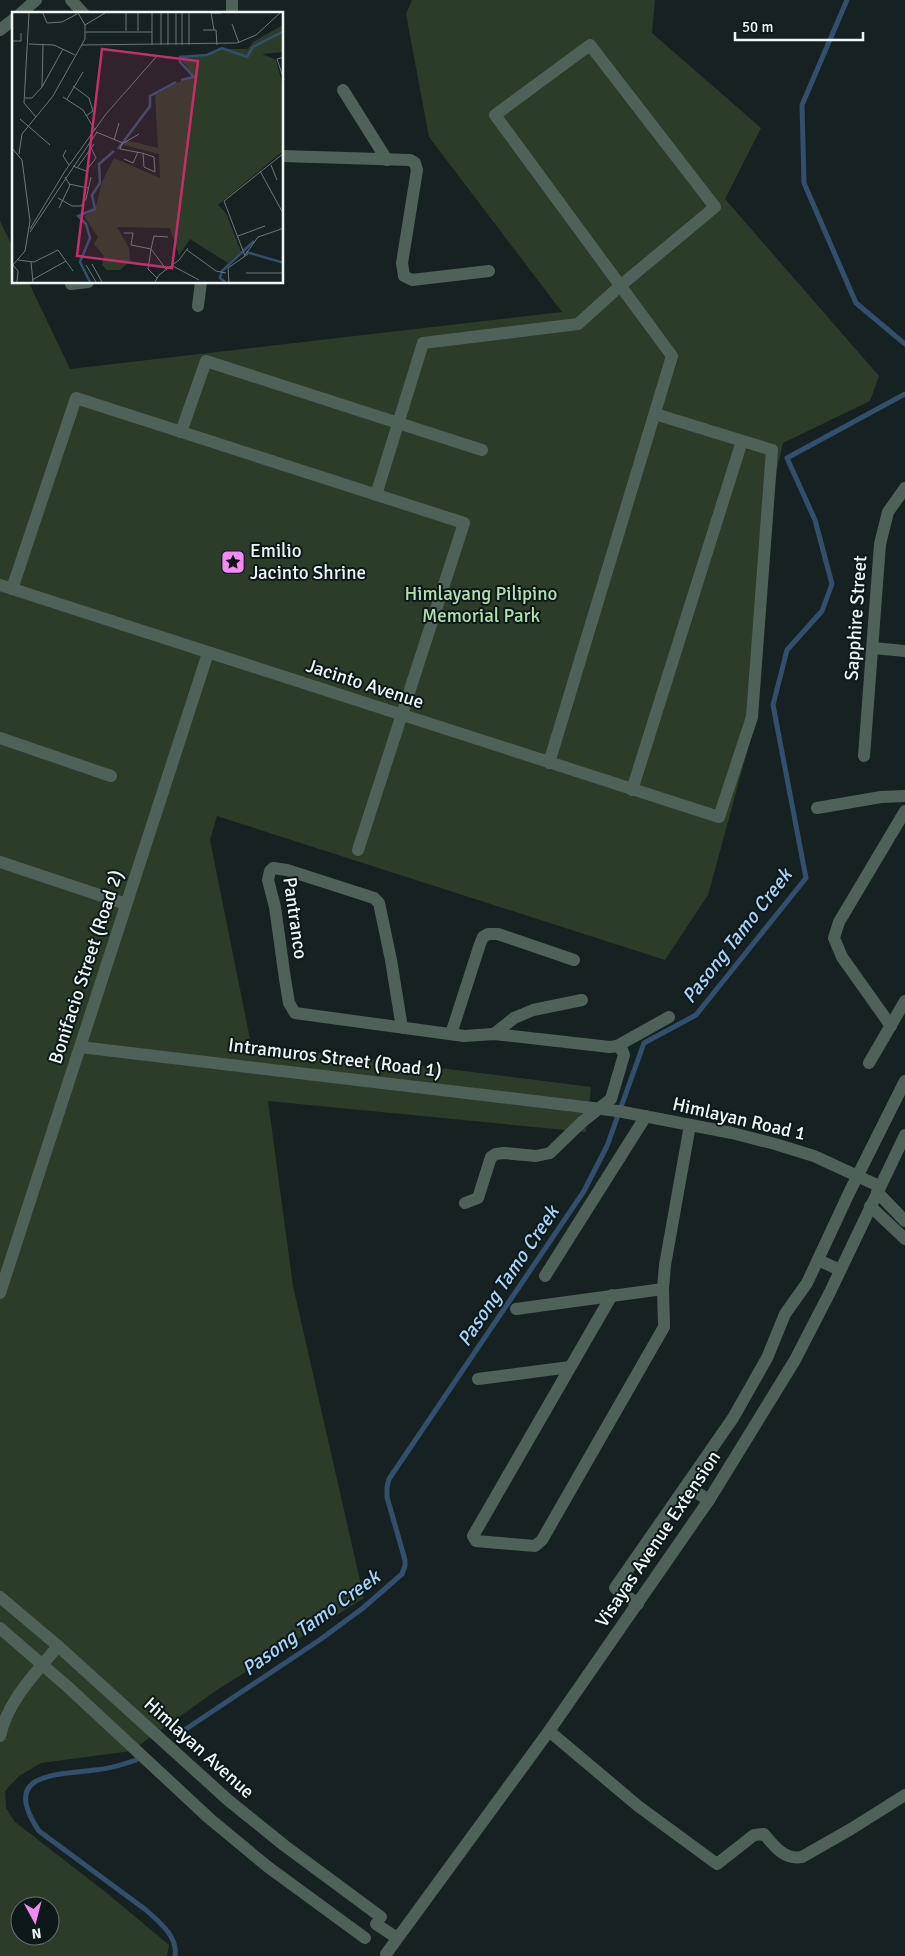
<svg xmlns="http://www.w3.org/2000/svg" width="905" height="1956" font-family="Signika,sans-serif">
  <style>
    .green { fill: #2b3d29; fill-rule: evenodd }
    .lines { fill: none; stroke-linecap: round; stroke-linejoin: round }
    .stream { stroke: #32506c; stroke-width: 5 }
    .minor { stroke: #4f625a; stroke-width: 12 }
    .labels { text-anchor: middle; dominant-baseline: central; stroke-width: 4; stroke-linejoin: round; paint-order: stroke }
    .poi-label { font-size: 19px; fill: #eef6f6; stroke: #0d1919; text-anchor: start }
    .park-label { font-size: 19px; fill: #b2e1ab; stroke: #0d1919 }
    .street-label { font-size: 19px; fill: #eef6f6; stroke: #0d1919 }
    .water-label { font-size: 20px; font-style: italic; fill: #aad4fc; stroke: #0d1919 }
    .inset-river { fill: none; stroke: #32506c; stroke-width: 2.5 }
    .inset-road { fill: none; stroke: #6c7777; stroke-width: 1 }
    .view { fill: #c62e6a; fill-opacity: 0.15; stroke: #c62e6a; stroke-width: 2.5 }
    .inset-edge { fill: none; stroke: #eef6f6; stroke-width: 2.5 }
  </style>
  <rect width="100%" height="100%" fill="#162222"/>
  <path class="green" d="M412 0H655L652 33 761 128 725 199 879 376 870 401 783 443 770 500 756 719 708 895 665 960 217 816 210 840 251 1044 591 1087 586 1132 268 1101 293 1286 364 1598 220 1688 131 1751 41 1763 19 1776 5 1791 6 1808 15 1822 108 1894 169 1945 167 1956H0V221L14 250V282L29 283 70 369 562 312 429 137 406 14ZM20 1906H50V1936H20Z"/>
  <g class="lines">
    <g class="stream">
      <path d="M847 0 802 105 804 183 856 303 905 344"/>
      <path d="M177 1735 321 1639 363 1608 402 1574 405 1566V1560L387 1497V1487L389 1479 584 1191 607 1146 644 1043 696 1015 806 878 773 705 787 650 822 611 832 584 815 520 787 458 905 394"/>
      <path d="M136 1760C122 1765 109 1769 95 1770 54 1775 0 1773 39 1831L146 1910C159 1922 178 1936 175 1956"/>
    </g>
    <g class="minor">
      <path d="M71 0 84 14"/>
      <path d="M232 0V14"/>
      <path d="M20 14 36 0"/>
      <path d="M0 30 14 19"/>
      <path d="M343 90 387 160"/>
      <path d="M282 156 410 160 415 163 417 170 402 263 404 276 412 280 489 271"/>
      <path d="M71 284 88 282"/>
      <path d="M198 306 201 282"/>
      <path d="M181 432 206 361 482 450"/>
      <path d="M376 495 423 343 578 324 620 286 715 207 590 45 495 115 672 356 549 763"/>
      <path d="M0 585 719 817 752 717 772 450 655 414"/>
      <path d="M12 589 76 398 464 523 358 850"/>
      <path d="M873 648 905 651"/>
      <path d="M0 738 111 776"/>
      <path d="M864 756 880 544 888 512 905 488"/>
      <path d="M632 790 742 441"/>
      <path d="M817 808 881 797 905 796"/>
      <path d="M0 862 126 904"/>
      <path d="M891 1026 842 957 834 938 839 922 905 811"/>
      <path d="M402 1028 391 960 379 903 374 898 287 870 273 868 270 871 268 880 275 907 285 979 289 1003 295 1013 464 1036 494 1034 610 1047 617 1046 622 1050 624 1055 611 1099 582 1122 550 1153 536 1156 504 1153 496 1154 491 1157 478 1198 465 1203"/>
      <path d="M451 1034 480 944 483 937 488 934H498L574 960"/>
      <path d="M494 1034 514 1018 533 1010 582 1000"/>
      <path d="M617 1046 669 1017"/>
      <path d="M80 1047 618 1111 732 1133 775 1144 814 1156 879 1186"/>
      <path d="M869 1063 905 1001"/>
      <path d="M877 1192 905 1221"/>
      <path d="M870 1206 905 1239"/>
      <path d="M818 1260 840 1270"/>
      <path d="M545 1276 646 1116"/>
      <path d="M0 1293 208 653"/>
      <path d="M612 1295 473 1536 476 1541 535 1546 542 1540 664 1327 663 1289 665 1265 690 1125"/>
      <path d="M516 1309 663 1289"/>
      <path d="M478 1379 570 1367"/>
      <path d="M686 1486 709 1500"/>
      <path d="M0 1597 58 1646 228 1800 285 1846 381 1917"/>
      <path d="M638 1604 615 1588 733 1418 767 1358 785 1314 807 1283 849 1193 905 1081"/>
      <path d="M0 1628 68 1687 210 1819 268 1867 365 1938"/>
      <path d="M549 1731 638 1806 717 1864 754 1835 764 1834C774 1846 784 1860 802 1857L851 1829 905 1795"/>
      <path d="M0 1736C8 1700 35 1674 58 1646"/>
      <path d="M376 1924 397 1938"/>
      <path d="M386 1954 549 1731 709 1500 795 1360 830 1292 905 1135"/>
    </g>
  </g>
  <defs>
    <g id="sight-square" transform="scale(1.25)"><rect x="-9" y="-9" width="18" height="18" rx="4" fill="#f28af3" stroke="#0d1919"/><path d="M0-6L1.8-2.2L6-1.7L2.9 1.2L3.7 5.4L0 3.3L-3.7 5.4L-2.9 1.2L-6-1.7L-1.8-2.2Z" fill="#111"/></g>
  </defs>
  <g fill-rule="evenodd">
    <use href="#sight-square" x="233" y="562"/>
  </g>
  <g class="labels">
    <g class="poi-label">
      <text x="250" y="551">Emilio<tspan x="250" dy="22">Jacinto Shrine</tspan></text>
    </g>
    <g class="park-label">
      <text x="481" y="594">Himlayang Pilipino<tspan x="481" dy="22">Memorial Park</tspan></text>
    </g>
    <g class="street-label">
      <text transform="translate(856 618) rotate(-86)">Sapphire Street</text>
      <text transform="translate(365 684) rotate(18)">Jacinto Avenue</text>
      <text transform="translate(295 918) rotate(82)">Pantranco</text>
      <text transform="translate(86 967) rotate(-72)">Bonifacio Street (Road 2)</text>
      <text transform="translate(335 1058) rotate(7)">Intramuros Street (Road 1)</text>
      <text transform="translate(739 1119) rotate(13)">Himlayan Road 1</text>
      <text transform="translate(658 1539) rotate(-56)">Visayas Avenue Extension</text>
      <text transform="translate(199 1748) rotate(42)">Himlayan Avenue</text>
    </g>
    <g class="water-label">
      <text transform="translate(737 936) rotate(-52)">Pasong Tamo Creek</text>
      <text transform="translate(508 1276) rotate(-56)">Pasong Tamo Creek</text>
      <text transform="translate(311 1623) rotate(-36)">Pasong Tamo Creek</text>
    </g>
  </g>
  <g transform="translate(12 12)">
    <rect width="271" height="271" fill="#162222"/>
    <path d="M271 13V40L250 42 264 48 271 75V139L206 193 214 201 229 240 216 251 178 227 167 243 158 216 105 215 117 236 118 249 108 258H95L90 253 92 244 82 232 86 225 72 204 83 198 90 170 102 146 148 166 147 142 112 133 113 128 146 136 143 82 169 69 183 66 168 46 196 44 208 37H236L241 30Z" fill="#2b3d29"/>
    <path class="inset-river" d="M169 68 182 65 168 50V45L195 43 210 36 235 45 241 35 272 19M106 137 138 94V84L164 70M234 240 272 251M78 270 68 250 78 226 74 212 66 204 83 197 80 183 88 171 87 152 102 139M213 270 208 266 210 259 242 229"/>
    <path class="inset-road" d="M17 1 12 91 24 105M31 1 35 11 50 10 65 2M114 1V19M140 1V33M149 1V33M220 12 227 31M73 13 93 1M191 18H204L205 33M202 18 199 1H209M126 19V1M74 20H140M0 29H9V21M17 32 42 33 63 43M69 33 225 31 244 23 268 1M156 33V1M164 33V1M170 33V1M177 33V1M272 45 265 47 272 68M61 74 77 86 81 99 74 104M30 75 31 33M51 85 71 98 83 118M13 86H20L30 75 51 37M55 87 71 60M8 107 38 133M84 120 111 131M127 122 110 132 108 137 130 141 142 145 143 160 132 155 131 142M102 128 107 111M0 136 10 148 18 209 13 239 0 254M54 138 51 144 57 153M7 142 10 122 41 84 73 27V13L66 1M112 147 121 151 126 140M259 153 265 168M61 154 74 159 84 146 79 136M65 156 82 132M248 159 272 203M57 172 76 176M46 186 60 194H69L74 187 79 165M47 196 58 173 53 165M18 217 53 159 94 102 145 44M18 220 85 120M112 221H121L119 233 139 237 154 257M226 224 253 214M139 237 136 257 145 266M139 237 142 224 156 225M175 238 204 259 214 261M233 243 246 225 272 216M233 244 212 189 272 141M6 248 22 250 46 238 61 259M19 250 21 270M0 252 6 259 5 270M80 252 90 270M74 253 84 270M159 253 187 268M234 261H272M20 268 54 249M143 270 147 263 167 248 176 236M217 270 216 256 236 242"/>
    <path class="view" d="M90 37 186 49 160 256 65 244Z"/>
    <rect width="271" height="271" class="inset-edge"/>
  </g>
  <g transform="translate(35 1921) rotate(173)"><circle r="24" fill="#0d1919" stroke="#677171"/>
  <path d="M0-4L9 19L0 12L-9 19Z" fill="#f28af3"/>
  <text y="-8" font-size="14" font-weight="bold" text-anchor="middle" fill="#eef6f6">N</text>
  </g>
  <path d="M735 32v8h128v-8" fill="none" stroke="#eef6f6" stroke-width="2.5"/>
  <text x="742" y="32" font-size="15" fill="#eef6f6" stroke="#0d1919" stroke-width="4" paint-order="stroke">50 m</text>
</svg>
